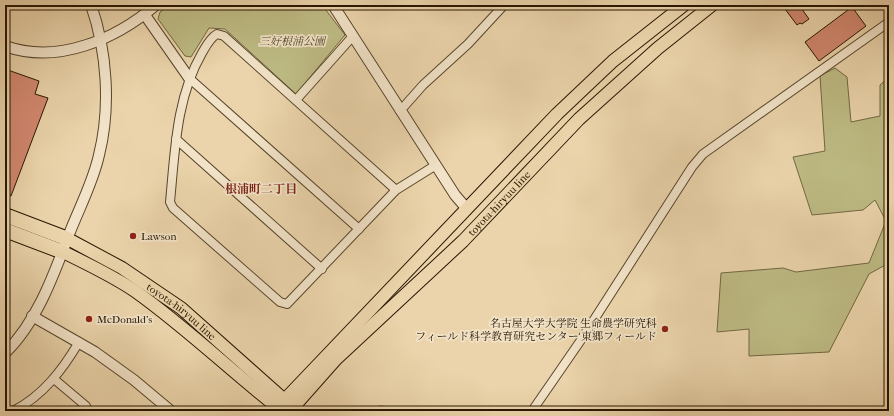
<svg xmlns="http://www.w3.org/2000/svg" width="894" height="416" font-family="'IM FELL French Canon','Noto Serif JP',serif">
  <style>
    .green { fill: #bebb84; stroke: #726843 }
    .building { fill: #d38870; stroke: #261602 }
    .lines { fill: none; stroke-linecap: round; stroke-linejoin: round }
    .minor-casing { stroke: #57462c; stroke-width: 10 }
    .tertiary-casing { stroke: #57462c; stroke-width: 12 }
    .primary-casing { stroke: #261602; stroke-width: 14 }
    .motorway-casing { stroke: #261602; stroke-width: 16 }
    .minor { stroke: #f2e3c8; stroke-width: 8 }
    .tertiary { stroke: #f2e3c8; stroke-width: 10 }
    .primary { stroke: #ebd4ab; stroke-width: 12 }
    .motorway { stroke: #ebd4ab; stroke-width: 14 }
    .poi-dot { fill: #8f2418; stroke: #f2e3c8; stroke-width: 1.5 }
    .labels { text-anchor: middle; dominant-baseline: central; stroke-width: 3.5; stroke-linejoin: round; paint-order: stroke }
    .park-label { font-size: 11px; font-style: italic; fill: #544829; stroke: #f2e3c8 }
    .street-label { font-size: 11px; fill: #261602; stroke: #f2e3c8 }
    .poi-label { font-size: 11px; fill: #261602; stroke: #f2e3c8; text-anchor: start }
    .neighbourhood-label { font-size: 12px; font-weight: bold; fill: #7a1f14; stroke: #f2e3c8 }
  </style>
  <rect width="100%" height="100%" fill="#ebd4ab"/>
  <filter id="stains"><feTurbulence type="fractalNoise" baseFrequency=".005" numOctaves="4"/><feColorMatrix values="0 0 0 0 .2 0 0 0 0 .09 0 0 0 0 .02 0 0 0 .5 -.17"/></filter>
  <radialGradient id="worn" r=".72"><stop offset=".6" stop-color="#630" stop-opacity="0"/><stop offset="1" stop-color="#630" stop-opacity=".3"/></radialGradient>
  <g class="green">
    <path d="M170 5H322L345 35 296 94 225 29 209 28 191 57 185 56 158 19 160 12Z"/>
    <path d="M835 68 847 77 851 122 880 116V85L889 77V263L869 274 829 352 749 356V329L717 332 721 273 783 268 796 272 869 263 886 221 875 200 863 210 812 215 793 157 825 151 820 76Z"/>
    <path d="M379 406 394 407 391 411H374Z"/>
  </g>
  <g class="building">
    <path d="M782 5H799L809 19 802 24 800 23 797 25Z"/>
    <path d="M852 7 866 26 819 61 805 42Z"/>
    <path d="M5 69 39 81 35 94 48 98 11 196 5 194Z"/>
  </g>
  <g class="lines">
    <g class="minor-casing">
      <g id="minor">
        <path d="M189 78 359 229"/>
        <path d="M296 100 353 36"/>
        <path d="M400 111 423 85 468 44 504 5"/>
        <path d="M176 139 322 269"/>
        <path d="M396 190 224 36 217 34C210 38 206 46 202 53 176 98 175 151 170 202L173 208 280 302 287 304 396 190 436 165"/>
        <path d="M54 379 86 406V411"/>
        <path d="M13 411C43 396 63 369 79 342"/>
        <path d="M532 411 581 340 692 167 703 154 889 22"/>
      </g>
    </g>
    <g class="tertiary-casing">
      <g id="tertiary">
        <path d="M333 5 455 195 467 209"/>
        <path d="M145 15 189 78"/>
        <path d="M5 46C58 65 116 39 156 5"/>
        <path d="M32 316 95 352 134 380 171 411"/>
        <path d="M5 353C36 323 53 277 68 237 78 210 93 183 99 155 111 107 107 51 91 5"/>
      </g>
    </g>
    <g class="primary-casing">
      <g id="primary">
        <path id="s1" d="M68 239 122 268 181 308 290 405"/>
        <path d="M63 252C88 264 113 276 135 291 187 328 232 372 282 411"/>
        <path d="M274 411 557 114 613 61 684 5"/>
        <path id="s2" d="M290 411 336 359 463 241 579 119 658 48 712 5"/>
      </g>
    </g>
    <g class="motorway-casing">
      <g id="motorway">
        <path d="M5 215 68 239"/>
        <path d="M5 230 63 252"/>
      </g>
    </g>
    <use href="#minor" class="minor"/>
    <use href="#tertiary" class="tertiary"/>
    <use href="#primary" class="primary"/>
    <use href="#motorway" class="motorway"/>
  </g>
  <g class="poi-dot">
    <circle cx="133" cy="236" r="4"/>
    <circle cx="89" cy="319" r="4"/>
    <circle cx="665" cy="329" r="4"/>
  </g>
  <g class="labels">
    <g class="park-label">
      <text x="292" y="41">三好根浦公園</text>
    </g>
    <g class="street-label">
      <text stroke="none"><textPath href="#s2" startOffset="295">toyota-hiryuu line</textPath></text>
      <text stroke="none"><textPath href="#s1" startOffset="135">toyota-hiryuu line</textPath></text>
    </g>
    <g class="poi-label">
      <text x="141" y="236">Lawson</text>
      <text x="97" y="319">McDonald's</text>
      <text x="657" y="323" text-anchor="end">名古屋大学大学院 生命農学研究科<tspan x="657" dy="13">フィールド科学教育研究センター 東郷フィールド</tspan></text>
    </g>
    <g class="neighbourhood-label">
      <text x="261" y="189">根浦町二丁目</text>
    </g>
  </g>
  <rect width="894" height="416" fill="none" stroke="#ebd4ab" stroke-width="20"/>
  <rect x="6" y="6" width="882" height="404" fill="none" stroke="#261602" stroke-width="2"/>
  <rect x="10" y="10" width="874" height="396" fill="none" stroke="#261602"/>
  <rect width="100%" height="100%" filter="url(#stains)"/>
  <rect width="100%" height="100%" fill="url(#worn)"/>
</svg>
